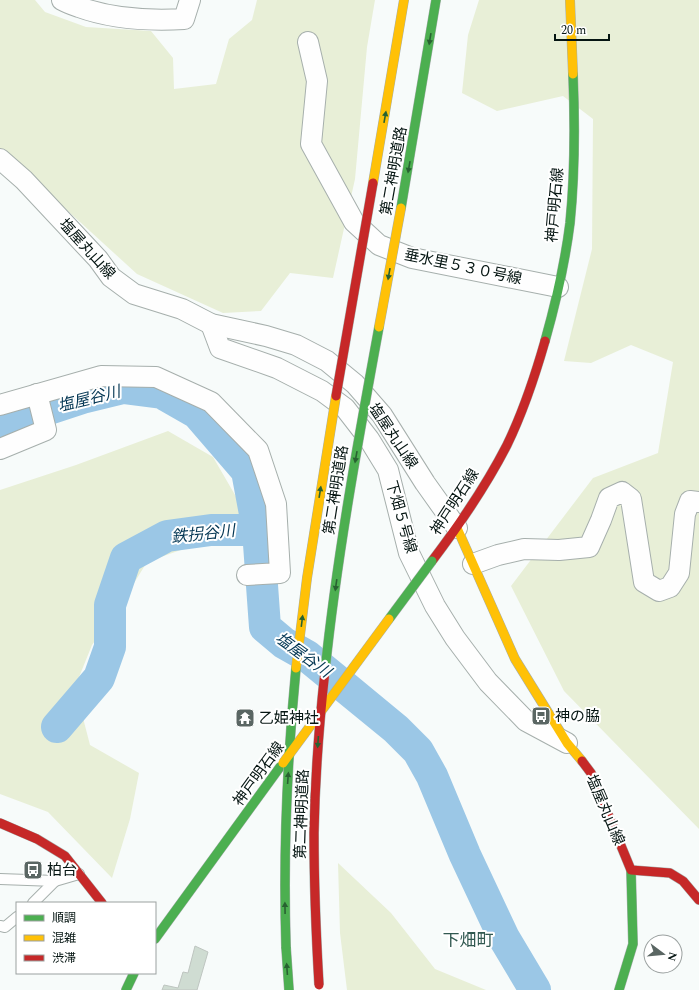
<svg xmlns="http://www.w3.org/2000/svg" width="699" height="990" font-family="Spectral,'Noto Sans JP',serif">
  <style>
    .green { fill: #e8efd7 }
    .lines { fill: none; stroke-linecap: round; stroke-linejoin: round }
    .river { stroke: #9bc7e6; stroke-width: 32 }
    .building { fill: #cfdcd2; stroke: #bec5c0 }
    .lane-casing { stroke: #a6afac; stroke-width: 12 }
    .street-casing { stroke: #a6afac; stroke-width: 22 }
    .fast-casing { stroke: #a6afac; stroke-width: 10 }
    .slow-casing { stroke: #a6afac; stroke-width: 10 }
    .jam-casing { stroke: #a6afac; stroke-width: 10 }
    .lane { stroke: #fefefe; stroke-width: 10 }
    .street { stroke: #fefefe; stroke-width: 20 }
    .fast { stroke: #4caf50; stroke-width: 9 }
    .slow { stroke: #ffc107; stroke-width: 9 }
    .jam { stroke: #c62828; stroke-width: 9 }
    .fast-bridge-casing { stroke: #a6afac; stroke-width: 10; stroke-linecap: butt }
    .slow-bridge-casing { stroke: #a6afac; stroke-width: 10; stroke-linecap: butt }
    .jam-bridge-casing { stroke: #a6afac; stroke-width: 10; stroke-linecap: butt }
    .fast-bridge { stroke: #4caf50; stroke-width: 9 }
    .slow-bridge { stroke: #ffc107; stroke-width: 9 }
    .jam-bridge { stroke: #c62828; stroke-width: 9 }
    .oneway { fill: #286231 }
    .labels { text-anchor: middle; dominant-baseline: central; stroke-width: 4; stroke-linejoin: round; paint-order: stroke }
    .street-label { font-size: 15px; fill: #051512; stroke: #fff }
    .poi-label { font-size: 15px; fill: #051512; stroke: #fff; text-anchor: start }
    .water-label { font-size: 16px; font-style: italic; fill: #033653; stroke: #fff }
    .quarter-label { font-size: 17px; fill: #325951; stroke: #fff }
  </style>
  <rect width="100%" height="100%" fill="#f7fbfa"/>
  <g class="green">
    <path d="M0 0H35L45 12 86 27 151 31 173 58 174 89 216 84 229 39 252 20 257 0H375L367 47 355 179 333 278 290 273 261 311 223 313 137 274 0 149Z"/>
    <path d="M479 0H699V829L564 691 511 586 593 478 658 453 673 362 631 345 591 363 564 361 592 249 593 119 563 96 497 111 462 93 468 35Z"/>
    <path d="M168 431 213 457 242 507V542L192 546 147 562 123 601 92 645 75 687 90 745 139 773 130 819 112 878 48 812 0 794V490L76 465Z"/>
    <path d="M338 863 391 913 435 969 486 990H347L340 933Z"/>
  </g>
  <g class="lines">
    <g class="river">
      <path d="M0 425 82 398 123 388 162 393 197 413 247 471 258 530 265 627 284 643 307 656 340 683 396 729 418 751 432 776 465 855 504 938 535 990"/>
      <path d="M57 727 99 678 110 647V605L126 558 167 536 211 530H258"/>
    </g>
  </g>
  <path class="building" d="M195 946 208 952 197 990H162L164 985 178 988 183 972 188 973Z"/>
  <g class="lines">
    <g class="lane-casing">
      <g id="lane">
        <path d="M0 879 55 881 79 874"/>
        <path d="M33 903 55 881"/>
        <path d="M0 926 5 927 17 917"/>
      </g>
    </g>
    <g class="street-casing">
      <g id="street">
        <path d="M62 0C67 3 73 5 79 7 112 19 149 21 184 19L190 0"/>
        <path d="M308 42 317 81 311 144 354 222 379 245 412 258 558 287"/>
        <path d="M0 159 24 180 98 259 111 277 134 294 182 309 211 324 266 336 296 345 327 361 355 384 382 415 425 483 457 528"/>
        <path d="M211 324 220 348 277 368 322 391 345 408 369 439 388 470 409 553 435 606 455 638 488 682 526 721 567 743"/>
        <path d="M0 405 101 376 156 377 211 402 258 450 276 504 280 573 247 575"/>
        <path d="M0 449 46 430 37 394"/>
        <path d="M473 564 498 555 524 549 559 550 589 547 601 520 609 498 622 492 631 499 644 582 659 591 670 587 679 573 685 514 690 501 699 502"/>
      </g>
    </g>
    <g class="fast-casing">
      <g id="fast">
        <path d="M401 208 436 0"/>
        <path d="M545 341C556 302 565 263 570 223 575 173 575 123 573 74"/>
        <path d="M155 939 280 767"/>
        <path d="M286 947 289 990"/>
        <path d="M126 990 134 973"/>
        <path d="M619 990 633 944 631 870"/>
      </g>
    </g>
    <g class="slow-casing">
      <g id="slow">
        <path d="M570 0 573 74"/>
        <path d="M373 183 404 0"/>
        <path d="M457 528 515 659 567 743 582 761"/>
      </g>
    </g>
    <g class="jam-casing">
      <g id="jam">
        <path d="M432 561C460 524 486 486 507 445 523 412 535 376 545 341"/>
        <path d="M582 761 591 773 631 870 670 873 683 881 699 900"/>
        <path d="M0 823 37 839 65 856 102 903"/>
      </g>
    </g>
    <use href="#lane" class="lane"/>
    <use href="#street" class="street"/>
    <use href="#fast" class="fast"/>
    <use href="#slow" class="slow"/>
    <use href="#jam" class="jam"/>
    <g class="fast-bridge-casing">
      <g id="fast-bridge">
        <path d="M389 619 432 561"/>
        <path d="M325 671C337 556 358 441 379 327"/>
        <path d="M286 947C283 853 287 761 296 668"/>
      </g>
    </g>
    <g class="slow-bridge-casing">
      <g id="slow-bridge">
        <path d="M379 327 401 208"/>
        <path d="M296 668 307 578 336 396"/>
        <path d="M283 763 389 619"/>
      </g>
    </g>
    <g class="jam-bridge-casing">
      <g id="jam-bridge">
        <path d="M336 396 373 183"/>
        <path d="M319 985C316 934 314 883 314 833 315 779 319 725 325 671"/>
      </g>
    </g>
    <use href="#fast-bridge" class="fast-bridge"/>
    <use href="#slow-bridge" class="slow-bridge"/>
    <use href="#jam-bridge" class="jam-bridge"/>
  </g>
  <defs><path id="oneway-solid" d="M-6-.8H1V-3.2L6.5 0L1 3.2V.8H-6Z"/></defs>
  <g class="oneway">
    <use href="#oneway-solid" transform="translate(430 39) rotate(99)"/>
    <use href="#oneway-solid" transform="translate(385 117) rotate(-80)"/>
    <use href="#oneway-solid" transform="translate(409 167) rotate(100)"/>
    <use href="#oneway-solid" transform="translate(389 274) rotate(100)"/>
    <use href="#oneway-solid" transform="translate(356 457) rotate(100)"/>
    <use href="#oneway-solid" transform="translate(320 492) rotate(-81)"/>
    <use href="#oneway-solid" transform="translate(336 585) rotate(98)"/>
    <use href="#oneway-solid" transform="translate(302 621) rotate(-83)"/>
    <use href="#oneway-solid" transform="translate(318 742) rotate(94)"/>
    <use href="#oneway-solid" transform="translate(288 778) rotate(-86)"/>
    <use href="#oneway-solid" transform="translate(285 908) rotate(-91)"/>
    <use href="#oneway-solid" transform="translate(287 969) rotate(-94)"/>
  </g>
  <defs>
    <g id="bus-square" transform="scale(1)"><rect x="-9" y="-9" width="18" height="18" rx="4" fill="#5a6663" stroke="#fff"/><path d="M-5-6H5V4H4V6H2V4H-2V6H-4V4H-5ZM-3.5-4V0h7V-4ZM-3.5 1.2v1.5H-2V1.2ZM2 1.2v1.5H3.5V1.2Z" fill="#fff"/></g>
    <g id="temple-square" transform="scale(1)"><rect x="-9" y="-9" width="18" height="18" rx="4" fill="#5a6663" stroke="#fff"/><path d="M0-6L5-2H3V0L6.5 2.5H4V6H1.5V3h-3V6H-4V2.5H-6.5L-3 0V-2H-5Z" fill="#fff"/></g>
  </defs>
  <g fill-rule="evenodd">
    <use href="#bus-square" x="541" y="716"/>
    <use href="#temple-square" x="245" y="718"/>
    <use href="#bus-square" x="33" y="870"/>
  </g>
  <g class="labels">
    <g class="street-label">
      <text transform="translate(394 171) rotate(-80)">第二神明道路</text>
      <text transform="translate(555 205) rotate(-85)">神戸明石線</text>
      <text transform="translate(87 249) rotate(48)">塩屋丸山線</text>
      <text transform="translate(463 267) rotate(12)">垂水里５３０号線</text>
      <text transform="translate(393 436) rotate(56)">塩屋丸山線</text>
      <text transform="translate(336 490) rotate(-81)">第二神明道路</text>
      <text transform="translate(455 502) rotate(-57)">神戸明石線</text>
      <text transform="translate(401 517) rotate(74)">下畑５号線</text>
      <text transform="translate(259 774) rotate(-54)">神戸明石線</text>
      <text transform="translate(605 810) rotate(67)">塩屋丸山線</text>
      <text transform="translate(302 814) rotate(-88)">第二神明道路</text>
    </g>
    <g class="poi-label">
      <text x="555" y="716">神の脇</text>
      <text x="259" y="718">乙姫神社</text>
      <text x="47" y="870">柏台</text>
    </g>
    <g class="water-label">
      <text transform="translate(89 399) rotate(-14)">塩屋谷川</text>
      <text transform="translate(203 534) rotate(-6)">鉄拐谷川</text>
      <text transform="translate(303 655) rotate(36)">塩屋谷川</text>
    </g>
    <g class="quarter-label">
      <text x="468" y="941">下畑町</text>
    </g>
  </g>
  <rect x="16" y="902" width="140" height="72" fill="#ffffff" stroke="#9ba1a0"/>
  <rect x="24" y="915" width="20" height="6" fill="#4caf50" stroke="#9ba1a0"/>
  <text x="52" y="922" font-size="12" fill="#051512">順調</text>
  <rect x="24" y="935" width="20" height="6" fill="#ffc107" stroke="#9ba1a0"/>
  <text x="52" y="942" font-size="12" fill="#051512">混雑</text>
  <rect x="24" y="955" width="20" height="6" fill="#c62828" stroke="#9ba1a0"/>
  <text x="52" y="962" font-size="12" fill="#051512">渋滞</text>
  <g transform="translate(663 954) rotate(106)"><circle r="19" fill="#ffffff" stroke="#9ba1a0"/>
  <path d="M0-3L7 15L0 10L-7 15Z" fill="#5a6663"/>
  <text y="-6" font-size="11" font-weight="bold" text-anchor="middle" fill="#051512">N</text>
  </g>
  <path d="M555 34v6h54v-6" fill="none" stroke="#051512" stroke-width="2"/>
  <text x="561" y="34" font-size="12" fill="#051512" stroke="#ffffff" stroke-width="3" paint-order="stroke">20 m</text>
</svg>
